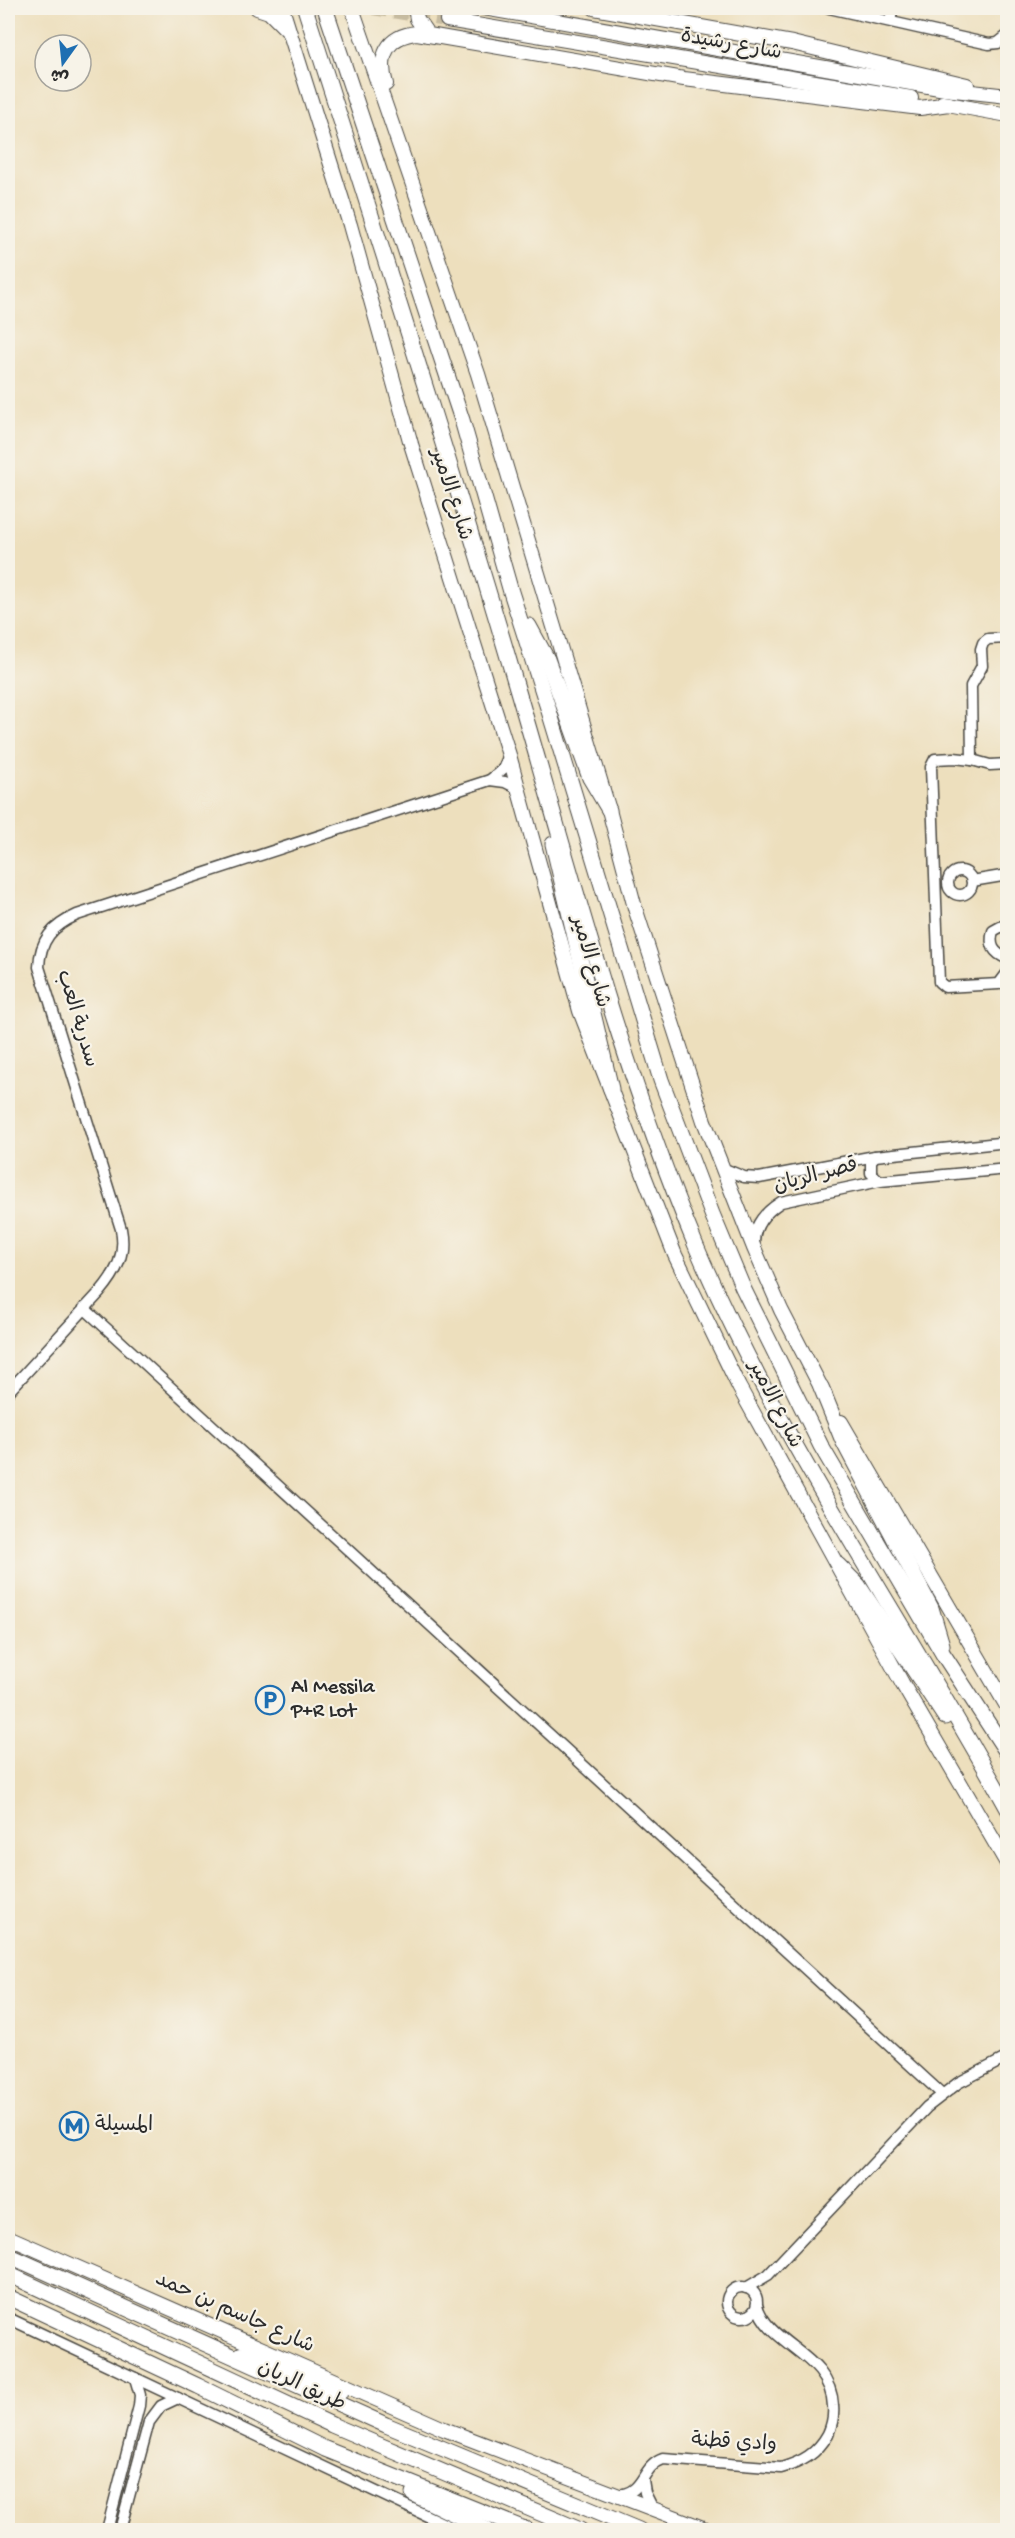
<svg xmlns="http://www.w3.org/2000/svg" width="1015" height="2538" font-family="'Gochi Hand','Playpen Sans Arabic',sans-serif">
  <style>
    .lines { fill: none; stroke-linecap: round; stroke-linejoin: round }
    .major-tunnel { stroke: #c6bba0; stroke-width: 14; stroke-dasharray: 14 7; stroke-linecap: butt }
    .minor-casing { stroke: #484641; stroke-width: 13 }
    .major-casing { stroke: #484641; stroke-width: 16 }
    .highway-casing { stroke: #484641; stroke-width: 17 }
    .minor { stroke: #fff; stroke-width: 10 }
    .major { stroke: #fff; stroke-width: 14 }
    .highway { stroke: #fff; stroke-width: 15 }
    .labels { text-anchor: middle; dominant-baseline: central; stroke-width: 4.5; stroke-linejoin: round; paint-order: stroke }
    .street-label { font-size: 21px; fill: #2b2b2b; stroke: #f7f3e8 }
    .poi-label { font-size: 21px; fill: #2b2b2b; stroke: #f7f3e8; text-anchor: start }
  </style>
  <rect width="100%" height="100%" fill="#f7f3e8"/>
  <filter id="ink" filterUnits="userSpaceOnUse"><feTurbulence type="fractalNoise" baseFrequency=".0167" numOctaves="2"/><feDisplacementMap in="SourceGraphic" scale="12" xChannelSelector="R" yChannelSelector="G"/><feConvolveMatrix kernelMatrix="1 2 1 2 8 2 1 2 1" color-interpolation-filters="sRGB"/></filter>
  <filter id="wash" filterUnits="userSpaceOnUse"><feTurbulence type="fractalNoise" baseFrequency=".008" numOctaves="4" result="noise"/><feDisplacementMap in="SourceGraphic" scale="24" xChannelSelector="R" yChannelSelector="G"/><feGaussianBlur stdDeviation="1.35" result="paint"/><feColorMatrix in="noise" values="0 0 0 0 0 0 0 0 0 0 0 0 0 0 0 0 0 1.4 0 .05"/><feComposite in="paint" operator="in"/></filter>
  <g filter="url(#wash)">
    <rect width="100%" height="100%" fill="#eddfbd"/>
  </g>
  <g filter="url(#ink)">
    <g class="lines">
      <path class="major-tunnel" d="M373 8 447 20"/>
      <g class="minor-casing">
        <g id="minor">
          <path d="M829 8 989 44 998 43 1008 35"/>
          <path d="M890 21 893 8"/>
          <path d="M1008 638 988 639 983 643 981 649 982 666 971 686 972 760 990 765 1008 764"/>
          <path d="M972 760 954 758 935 759 931 767 939 982 945 987 999 984 1008 972"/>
          <path d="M490 780 505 782 519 789"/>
          <circle cx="960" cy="883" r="12"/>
          <path d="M972 881 1008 875"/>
          <path d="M1008 926H1002L993 931C989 945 993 953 1008 959"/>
          <path d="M875 1156 871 1161V1173L880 1181"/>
          <path d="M722 1168 744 1177 759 1178 875 1156 1008 1142"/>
          <path d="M754 1245C753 1225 765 1212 781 1202L880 1181 1008 1169"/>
          <path d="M84 1308 942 2094"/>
          <path d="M8 1392 100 1292C117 1272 126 1254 121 1229L39 967C40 940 52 926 77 915L490 780 503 769 509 755"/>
          <circle cx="742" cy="2302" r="15"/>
          <path d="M746 2288 768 2275 927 2107 958 2083 1008 2057"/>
          <path d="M8 2318 457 2530"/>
          <path d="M643 2481 645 2493 653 2509"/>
          <path d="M616 2495C646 2494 640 2467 663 2459L781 2468C802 2462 817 2454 828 2434 832 2425 834 2415 833 2406 831 2354 768 2346 757 2305"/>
          <path d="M107 2530 139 2406 140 2395 135 2378"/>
          <path d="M120 2530 149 2422 161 2406 178 2398"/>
        </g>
      </g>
      <g class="major-casing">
        <g id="major">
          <path d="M257 8 269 12 287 30"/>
          <path d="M282 8 350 225 411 444 509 755 580 1011 675 1255 739 1387 902 1683 1008 1865"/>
          <path d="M352 8 478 374 609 810 635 908 704 1121 754 1248 781 1310 825 1395"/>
          <path d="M415 8 417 19 428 35"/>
          <path d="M484 8 945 89 1008 96"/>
          <path d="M594 8 792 43 967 85"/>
          <path d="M447 20 911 98"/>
          <path d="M386 84C378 57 386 36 417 33L684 79 920 108 949 104"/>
          <path d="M942 103 1008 115"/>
          <path d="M841 1422 1008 1708"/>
          <path d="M8 2237 444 2429 708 2530"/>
          <path d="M241 2354 340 2393"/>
        </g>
      </g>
      <g class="highway-casing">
        <g id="highway">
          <path d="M305 8C377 234 450 460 517 688 572 875 621 1066 696 1246 780 1444 905 1621 1008 1809"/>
          <path d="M325 8 462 420 511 592 549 711 661 1080 712 1214 743 1288 821 1446 943 1654 1008 1754"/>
          <path d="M529 626 547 659 590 778 609 810"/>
          <path d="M553 844 611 1089"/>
          <path d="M821 1387 843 1441 931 1608 942 1645"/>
          <path d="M838 1565 858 1585 945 1717"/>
          <path d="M8 2255 386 2425 639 2530"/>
          <path d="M8 2274 332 2425 580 2530"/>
          <path d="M8 2297 198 2386 325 2449 527 2530"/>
          <path d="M413 2494 487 2530"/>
        </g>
      </g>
      <use href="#minor" class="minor"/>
      <use href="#major" class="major"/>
      <use href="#highway" class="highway"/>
    </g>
  </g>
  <defs>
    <g id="parking-ring" transform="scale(1.5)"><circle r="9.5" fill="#f7f3e8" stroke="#1f6fb2" stroke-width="1.5"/><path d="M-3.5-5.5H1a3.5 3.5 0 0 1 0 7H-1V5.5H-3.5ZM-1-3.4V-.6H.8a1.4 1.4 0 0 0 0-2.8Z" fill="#1f6fb2"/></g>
    <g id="metro-ring" transform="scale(1.5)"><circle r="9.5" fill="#f7f3e8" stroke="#1f6fb2" stroke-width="1.5"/><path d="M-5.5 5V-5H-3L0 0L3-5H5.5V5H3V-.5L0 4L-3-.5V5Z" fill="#1f6fb2"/></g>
  </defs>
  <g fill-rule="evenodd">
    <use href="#parking-ring" x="270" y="1700"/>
    <use href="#metro-ring" x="74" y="2126"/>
  </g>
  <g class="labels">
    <g class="street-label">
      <text transform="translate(731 46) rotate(10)">شارع رشيدة</text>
      <text transform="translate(450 495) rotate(72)">شارع الامير</text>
      <text transform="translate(589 962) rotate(74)">شارع الامير</text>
      <text transform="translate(76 1019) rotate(73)">سدرية العب</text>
      <text transform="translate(816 1177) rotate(-15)">قصر الريان</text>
      <text transform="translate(774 1405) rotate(63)">شارع الامير</text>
      <text transform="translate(234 2314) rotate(24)">شارع جاسم بن حمد</text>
      <text transform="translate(301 2387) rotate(25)">طريق الريان</text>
      <text transform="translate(734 2444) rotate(3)">وادي قطنة</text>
    </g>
    <g class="poi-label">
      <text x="291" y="1688">Al Messila<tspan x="291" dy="24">P+R Lot</tspan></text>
      <text x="95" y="2126">المسيلة</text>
    </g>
  </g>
  <rect width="1015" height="2538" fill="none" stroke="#f7f3e8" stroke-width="30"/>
  <g transform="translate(63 63) rotate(195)"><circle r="28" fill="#f7f3e8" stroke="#a5a39c" stroke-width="1.5"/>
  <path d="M0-4.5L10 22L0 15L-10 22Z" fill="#1f6fb2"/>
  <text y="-9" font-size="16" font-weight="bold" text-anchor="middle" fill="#2b2b2b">ش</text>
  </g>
</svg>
